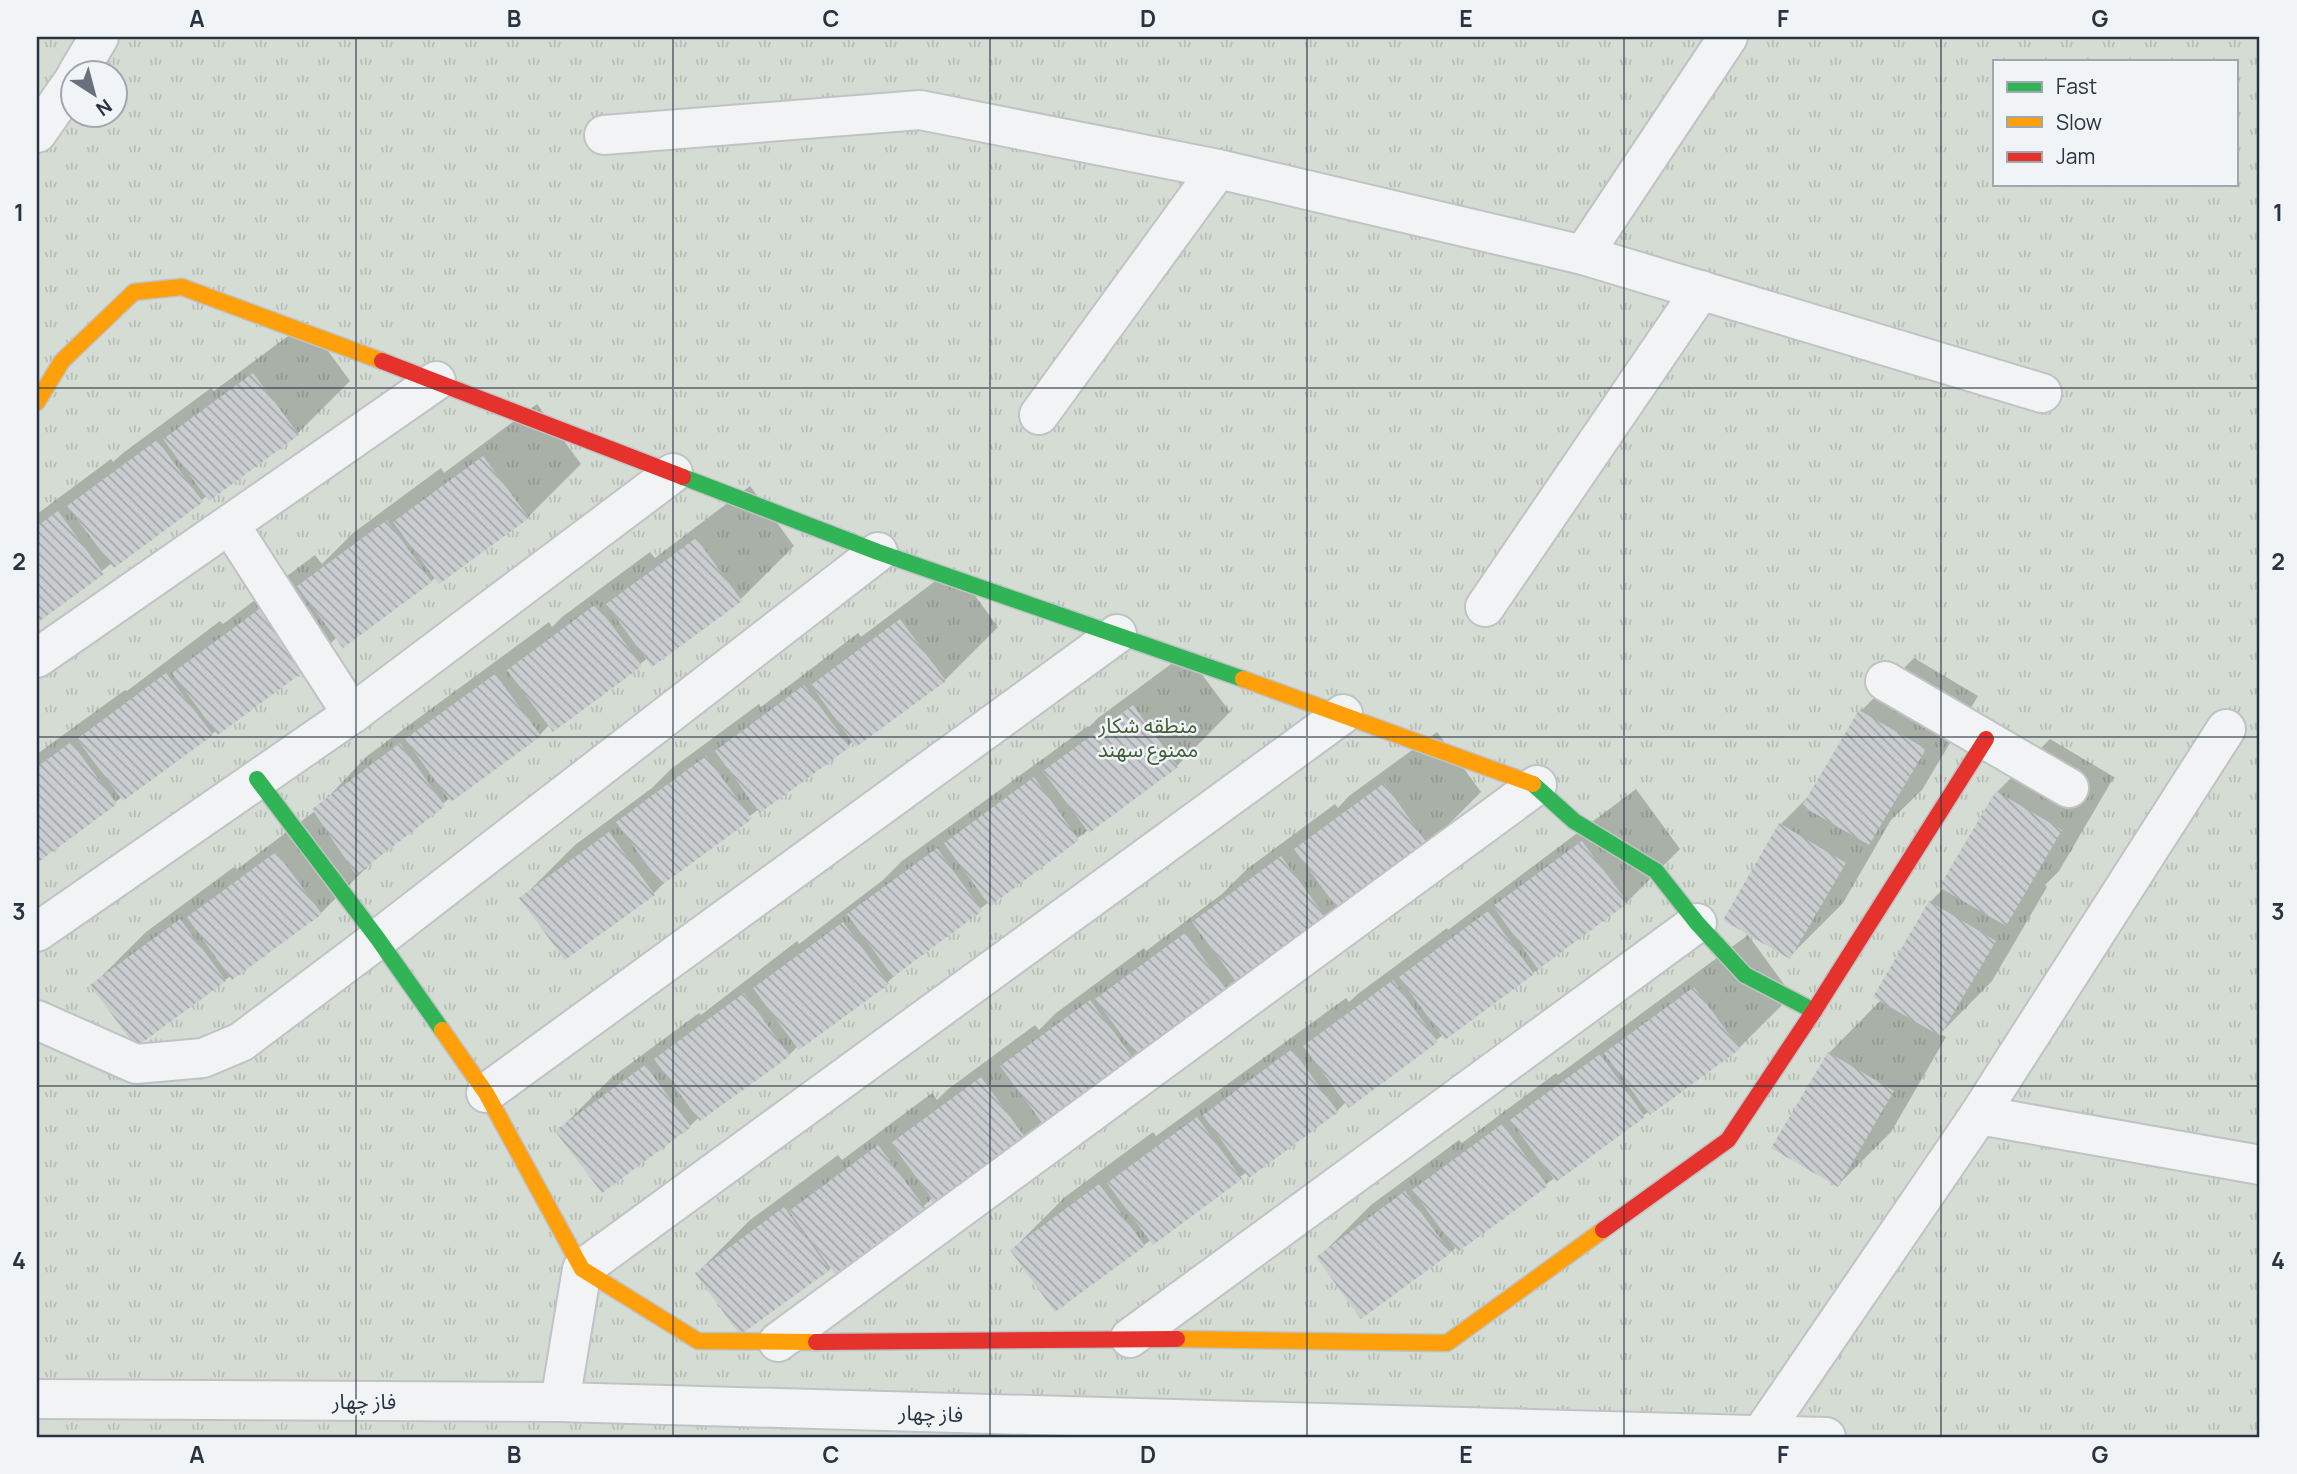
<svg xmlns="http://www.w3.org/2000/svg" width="2297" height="1474" font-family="Manrope,'Noto Sans Arabic',sans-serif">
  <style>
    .grass { fill: url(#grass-tufts); fill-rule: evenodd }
    .shadow { fill: #0003 }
    .building { fill: url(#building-back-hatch) }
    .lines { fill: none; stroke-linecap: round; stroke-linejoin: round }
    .street-casing { stroke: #c0c3c6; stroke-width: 42 }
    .fast-casing { stroke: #c0c3c6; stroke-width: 19 }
    .slow-casing { stroke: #c0c3c6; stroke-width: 19 }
    .jam-casing { stroke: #c0c3c6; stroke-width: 19 }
    .street { stroke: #f2f3f4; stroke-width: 38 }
    .fast { stroke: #30b455; stroke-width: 16 }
    .slow { stroke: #ff9f0a; stroke-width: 16 }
    .jam { stroke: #e5322d; stroke-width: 16 }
    .grid { fill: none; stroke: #283442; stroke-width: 2; stroke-opacity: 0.55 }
    .labels { text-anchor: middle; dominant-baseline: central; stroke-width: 5; stroke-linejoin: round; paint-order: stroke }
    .park-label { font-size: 21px; fill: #415e35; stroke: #f0f4f7 }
    .street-label { font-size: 21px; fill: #283442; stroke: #f0f4f7 }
    .neatline { fill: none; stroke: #283442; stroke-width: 2.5 }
    .grid-label { font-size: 23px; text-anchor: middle; font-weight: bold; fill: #283442 }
  </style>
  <defs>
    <pattern id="grass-tufts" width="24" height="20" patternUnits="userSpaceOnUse" patternTransform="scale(1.75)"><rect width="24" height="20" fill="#d4dcd3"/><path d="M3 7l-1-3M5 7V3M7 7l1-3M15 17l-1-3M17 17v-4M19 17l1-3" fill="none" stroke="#b6bdb6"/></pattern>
    <pattern id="building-back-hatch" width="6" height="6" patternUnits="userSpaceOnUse" patternTransform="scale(1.75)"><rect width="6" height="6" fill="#cacdd0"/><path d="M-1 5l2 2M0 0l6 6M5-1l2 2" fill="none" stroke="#a4a7aa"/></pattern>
  </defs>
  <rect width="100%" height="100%" fill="#e2e5e8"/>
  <path class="grass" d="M37 37H2260V1437H37ZM1994 61H2236V184H1994ZM74 74H116V116H74Z"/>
  <g class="shadow">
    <path d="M307 322 350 381 297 434 207 496 114 566 112 563 37 621V514L111 459 113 462 123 453 211 388 214 391Z"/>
    <path d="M537 404 581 464 528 517 431 581 337 637 306 668 122 797 37 861V754L125 690 127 691 220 621 223 624 315 555 322 564 353 533 441 468 444 473Z"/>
    <path d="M750 486 794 546 741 599 648 658 553 730 549 725 540 735 450 798 374 860 321 913 225 980 93 985 146 932 234 867 236 870 315 811 367 756 549 622 552 627 562 617 650 552 655 558Z"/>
    <path d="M954 567 998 627 945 680 857 744 854 741 759 809 672 875 654 893 522 898 575 845 652 788 671 769 759 704 761 707 858 633 861 637Z"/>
    <path d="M1186 653 1230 712 1177 766 989 902 903 967 887 983 798 1046 789 1055 699 1117 690 1126 558 1131 611 1078 699 1013 701 1015 797 941 799 944 883 880 902 861 1088 726 1089 727 1098 718Z"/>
    <path d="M1914 658 1978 696 1922 790 1891 820 1843 903 1789 957 1781 824 1812 793 1861 711Z"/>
    <path d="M1437 732 1481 792 1428 845 1337 906 1326 917 1135 1061 1043 1121 1025 1138 933 1197 923 1207 832 1267 741 1333 697 1273 750 1220 838 1155 842 1160 932 1093 937 1100 947 1090 1035 1025 1039 1030 1056 1013 1144 948 1146 951 1222 894 1247 869 1335 804 1338 808 1349 796Z"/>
    <path d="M2050 739 2114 777 2059 871 2045 885 2047 887 1992 981 1940 1034 1946 1037 1891 1132 1838 1185 1829 1053 1881 1000 1930 902 1944 888 1997 792Z"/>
    <path d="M1636 789 1680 849 1627 902 1533 973 1443 1035 1349 1105 1347 1101 1337 1111 1249 1176 1247 1172 1144 1245 1012 1250 1065 1197 1153 1132 1156 1136 1346 998 1349 1002 1359 993 1447 928 1448 930Z"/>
    <path d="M1748 935 1792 995 1739 1048 1450 1252 1318 1258 1371 1205 1459 1140 1462 1143 1556 1073 1558 1075Z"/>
  </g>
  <g class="building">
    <path d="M253 373 299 435 209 501 163 439Z"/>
    <path d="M157 440 203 502 114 568 67 506Z"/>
    <path d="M483 456 529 518 439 584 393 522Z"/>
    <path d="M58 511 104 574 37 623V526Z"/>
    <path d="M387 520 432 582 343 648 297 586Z"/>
    <path d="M696 538 742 601 652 667 606 604Z"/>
    <path d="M596 604 642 666 553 732 507 670Z"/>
    <path d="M262 607 307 669 218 735 172 673Z"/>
    <path d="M900 619 946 681 856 747 811 685Z"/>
    <path d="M166 673 213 735 123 801 77 739Z"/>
    <path d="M495 674 541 736 451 802 405 739Z"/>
    <path d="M804 685 850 747 760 813 715 751Z"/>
    <path d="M1133 705 1178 767 1089 833 1043 771Z"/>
    <path d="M1859 710 1926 749 1869 845 1802 806Z"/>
    <path d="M71 742 117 804 37 863V767Z"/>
    <path d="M400 743 445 806 356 875 312 809Z"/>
    <path d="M706 756 752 819 662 885 616 822Z"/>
    <path d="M1034 777 1079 840 990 906 944 843Z"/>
    <path d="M1384 783 1429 846 1340 912 1294 849Z"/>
    <path d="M1996 791 2062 830 2006 926 1939 887Z"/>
    <path d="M1779 823 1846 863 1790 959 1723 920Z"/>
    <path d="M609 832 655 895 565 960 519 898Z"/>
    <path d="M1582 841 1628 903 1538 969 1493 906Z"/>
    <path d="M937 848 982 911 893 977 847 914Z"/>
    <path d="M276 852 322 914 232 980 187 917Z"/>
    <path d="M1281 856 1327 919 1238 984 1192 922Z"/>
    <path d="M1929 901 1996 941 1940 1036 1873 997Z"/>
    <path d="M1488 911 1534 974 1445 1040 1399 977Z"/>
    <path d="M180 919 226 981 136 1047 90 985Z"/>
    <path d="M843 922 889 984 799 1050 753 988Z"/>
    <path d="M1185 933 1231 996 1141 1061 1095 999Z"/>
    <path d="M1393 980 1438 1042 1349 1108 1303 1046Z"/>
    <path d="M1694 987 1740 1049 1650 1115 1604 1053Z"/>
    <path d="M744 993 790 1056 700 1121 654 1059Z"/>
    <path d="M1090 1000 1136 1062 1046 1128 1000 1066Z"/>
    <path d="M1292 1049 1338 1112 1249 1178 1203 1115Z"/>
    <path d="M1828 1052 1894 1091 1838 1187 1771 1148Z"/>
    <path d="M1600 1054 1645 1117 1556 1182 1510 1120Z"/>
    <path d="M645 1065 691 1127 602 1193 555 1131Z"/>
    <path d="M981 1077 1027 1140 937 1205 891 1143Z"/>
    <path d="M1197 1117 1242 1179 1153 1245 1107 1183Z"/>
    <path d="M1502 1124 1548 1186 1458 1252 1412 1190Z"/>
    <path d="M878 1145 925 1208 835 1274 789 1211Z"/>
    <path d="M1099 1184 1145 1246 1055 1312 1010 1250Z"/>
    <path d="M1405 1191 1451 1253 1361 1319 1316 1257Z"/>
    <path d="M784 1207 830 1270 740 1335 695 1273Z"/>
  </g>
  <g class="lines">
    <g class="street-casing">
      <g id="street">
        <path d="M77 74 99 37"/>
        <path d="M37 133 74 80"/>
        <path d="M604 135 920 110 1218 169 1583 255 2042 393"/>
        <path d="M1583 255 1728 37"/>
        <path d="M1039 415 1218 169"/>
        <path d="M230 525 352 714"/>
        <path d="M1485 607 1701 290"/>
        <path d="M37 658 436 381"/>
        <path d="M1885 681 2069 788"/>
        <path d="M37 932 352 714 673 473"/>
        <path d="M37 1020 136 1064 203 1058 241 1042 378 939 878 552"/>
        <path d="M486 1093 1117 634"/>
        <path d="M1979 1115 2260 1165"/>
        <path d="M1130 1338 1697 923"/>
        <path d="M778 1342 1537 785"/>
        <path d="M37 1399 560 1402 1826 1437"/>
        <path d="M560 1402 582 1269 1343 714"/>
        <path d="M1760 1436 1979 1115 2226 729"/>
      </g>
    </g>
    <g class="fast-casing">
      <g id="fast">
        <path d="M683 477 878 552 1243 679"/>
        <path d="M257 779 378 939 442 1030"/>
        <path d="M1533 784 1574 821 1656 871 1697 923 1745 975 1814 1011"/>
      </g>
    </g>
    <g class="slow-casing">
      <g id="slow">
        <path d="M37 402 62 361 134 292 182 287 382 361"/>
        <path d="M1243 679 1533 784"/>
        <path d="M442 1030 486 1093 582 1269 698 1341 816 1342"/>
        <path d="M1177 1339 1447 1343 1603 1230"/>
      </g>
    </g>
    <g class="jam-casing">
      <g id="jam">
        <path d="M382 361 683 477"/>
        <path d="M1603 1230 1728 1140 1814 1011 1986 739"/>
        <path d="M816 1342 1177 1339"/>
      </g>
    </g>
    <use href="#street" class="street"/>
    <use href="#fast" class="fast"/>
    <use href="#slow" class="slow"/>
    <use href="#jam" class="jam"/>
  </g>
  <path class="grid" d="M356 37V1437M673 37V1437M990 37V1437M1307 37V1437M1624 37V1437M1941 37V1437M37 388H2260M37 737H2260M37 1086H2260"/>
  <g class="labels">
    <g class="park-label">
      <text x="1148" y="725">منطقه شکار<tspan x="1148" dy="24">ممنوع سهند</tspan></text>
    </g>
    <g class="street-label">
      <text x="364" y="1401">فاز چهار</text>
      <text transform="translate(931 1413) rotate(2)">فاز چهار</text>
    </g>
  </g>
  <rect width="2297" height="1474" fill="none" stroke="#f0f4f7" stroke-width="77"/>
  <rect x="1993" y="60" width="245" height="126" fill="#f0f4f7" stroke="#a0a7af" stroke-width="2"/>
  <rect x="2007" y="82" width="35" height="10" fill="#30b455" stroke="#a0a7af" stroke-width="2"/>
  <text x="2056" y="94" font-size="21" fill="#283442">Fast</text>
  <rect x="2007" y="117" width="35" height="10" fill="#ff9f0a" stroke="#a0a7af" stroke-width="2"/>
  <text x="2056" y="130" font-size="21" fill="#283442">Slow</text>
  <rect x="2007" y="152" width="35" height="10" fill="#e5322d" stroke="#a0a7af" stroke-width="2"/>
  <text x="2056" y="164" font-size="21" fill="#283442">Jam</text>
  <g transform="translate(94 94) rotate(144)"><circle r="33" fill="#f0f4f7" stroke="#a0a7af" stroke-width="2"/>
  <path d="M0-5L12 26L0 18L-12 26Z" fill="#69727c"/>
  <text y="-10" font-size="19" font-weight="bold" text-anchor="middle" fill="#283442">N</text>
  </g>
  <rect x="38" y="38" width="2220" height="1398" class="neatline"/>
  <g class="grid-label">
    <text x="197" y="27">A</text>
    <text x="514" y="27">B</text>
    <text x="831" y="27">C</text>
    <text x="1148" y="27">D</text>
    <text x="1466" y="27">E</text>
    <text x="1783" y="27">F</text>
    <text x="2100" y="27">G</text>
    <text x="19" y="221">1</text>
    <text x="2278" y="221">1</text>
    <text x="19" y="570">2</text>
    <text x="2278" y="570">2</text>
    <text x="19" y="920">3</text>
    <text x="2278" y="920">3</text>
    <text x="19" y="1269">4</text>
    <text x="2278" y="1269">4</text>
    <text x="197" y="1463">A</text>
    <text x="514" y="1463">B</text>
    <text x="831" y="1463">C</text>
    <text x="1148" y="1463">D</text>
    <text x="1466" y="1463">E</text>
    <text x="1783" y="1463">F</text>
    <text x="2100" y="1463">G</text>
  </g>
</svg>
